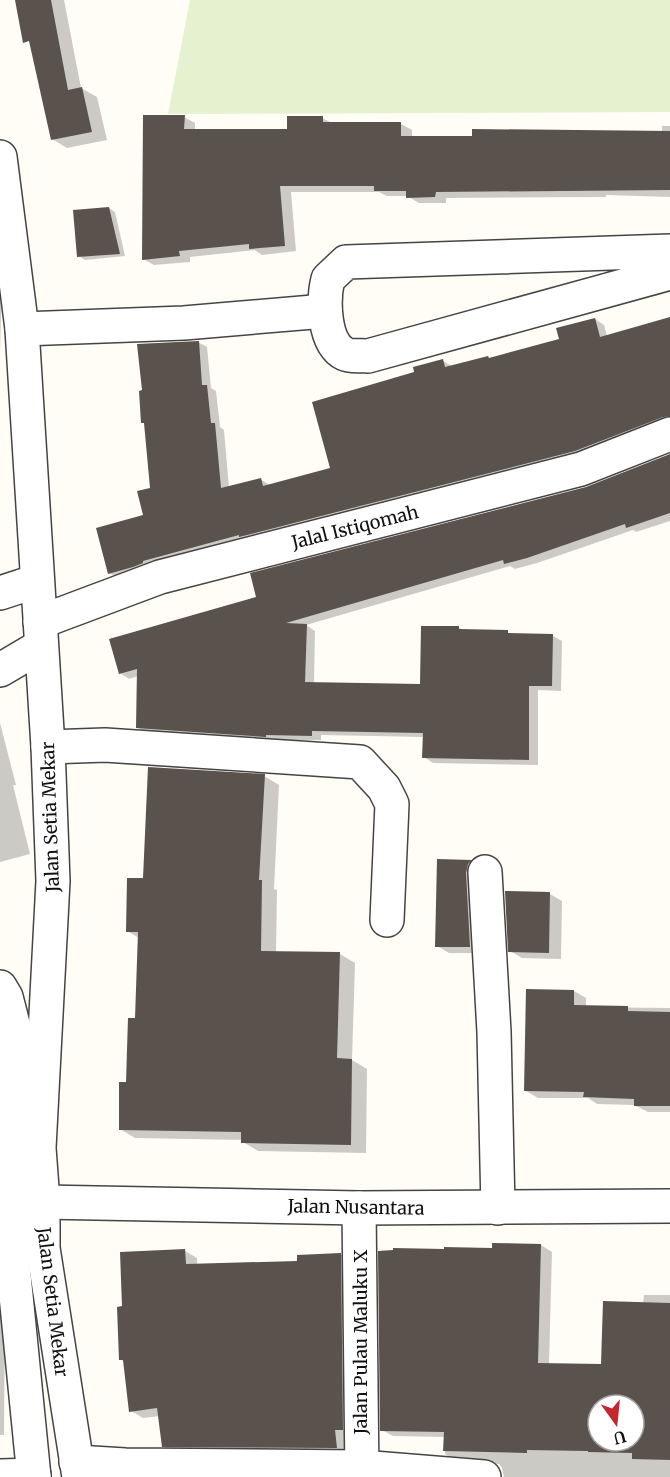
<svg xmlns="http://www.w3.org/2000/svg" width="670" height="1477" font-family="Merriweather,serif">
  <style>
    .pitch { fill: #e6f2cf }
    .shadow { fill: #0003; fill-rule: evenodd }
    .building { fill: #5a524d; fill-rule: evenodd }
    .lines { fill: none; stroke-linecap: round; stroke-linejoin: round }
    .minor-casing { stroke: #444; stroke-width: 36 }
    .minor { stroke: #fff; stroke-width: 33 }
    .labels { text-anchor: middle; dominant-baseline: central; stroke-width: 6; stroke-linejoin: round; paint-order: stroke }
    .street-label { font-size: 18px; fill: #111; stroke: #fff }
  </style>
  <rect width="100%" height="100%" fill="#fffdf5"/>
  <path class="pitch" d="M190 0H670V112L168 114Z"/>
  <g class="shadow">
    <path d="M21 0H64L81 88 97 97 107 140 67 148 52 139Z"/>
    <path d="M184 117 195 123V130H288L322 118 332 123 401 124 412 130V137L662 133V126H670V197L606 195V197L446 198V203H419L407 196H387L379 192H291L296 251 262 255 255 250 190 257V262L154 265 143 259Z"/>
    <path d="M109 208 115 212 125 256 85 260 79 256Z"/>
    <path d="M0 215 2 275 0 354Z"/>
    <path d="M595 319 604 325 607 336 670 319V422L585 456 119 578 109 573 145 516 152 489 198 342 207 347 211 388 216 391 220 427 224 430 229 488 260 479 270 485 332 470 416 373 443 361 452 366 491 359 561 341Z"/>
    <path d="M670 456V521L636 532 633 530 537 563 515 569 510 566 306 625 315 631 314 683 422 685 459 628 465 631 507 632 513 635 553 636 562 641 561 691 538 690V765L433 763 424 757V737L321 735V740H275V741L146 733 137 727 138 676 129 679 120 673 258 598 588 488Z"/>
    <path d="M0 723 16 785H13L30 854 0 862Z"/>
    <path d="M264 776 279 785 274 889 277 890 276 953 340 954 355 963 352 1060 367 1069 366 1153 258 1151 243 1142V1140L135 1138 120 1129 137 1020 139 938 127 931 145 880Z"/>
    <path d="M439 860 471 861 483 868 482 953H449L437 946Z"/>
    <path d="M550 894 562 901 561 959 522 958 510 951Z"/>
    <path d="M574 991 586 998V1007L670 1008V1112H648L634 1105 597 1104 588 1098H538L526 1091Z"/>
    <path d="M541 1245 552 1252 549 1365 603 1366 643 1303 644 1295H670V1477H504L502 1468 499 1464 456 1461 445 1454V1437L393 1436 382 1430 493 1249ZM598 1405H634V1441H598Z"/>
    <path d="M185 1251 197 1258V1265L298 1262 340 1254 353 1262 349 1454 176 1453 163 1446 160 1416 143 1418 131 1411 125 1362 120 1359 123 1308Z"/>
    <path d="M0 1298 5 1301 4 1435H0Z"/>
  </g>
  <g class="building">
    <path d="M15 0H51L68 90 82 87 92 132 51 140 29 41 23 43Z"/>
    <path d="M143 115H185L184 129H287V116H323V122H401V136H472V129L670 131V190L436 192 435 197 406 198V191H374V186H280L285 246 249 249V244L179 251 180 256 142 260Z"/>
    <path d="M109 207 120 254 77 257 73 210Z"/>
    <path d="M670 317V416L663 417 575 451 239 537V535L143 561V563L133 567 108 574 96 528 143 515 137 491 150 488 144 423H141L139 391 142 390 137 344 199 341 202 385H207L211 423H215L221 488 261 478 263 486 330 468 312 402 414 372 413 367 443 359 445 367 488 356 489 358 559 339 556 328 595 318 600 337Z"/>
    <path d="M670 454V513L626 528 625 524 527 558 504 564 503 560 286 623 307 624 305 682 420 684 421 626H459V629L508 630V633L553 634 552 686H529V760L422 758 423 733 312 731V736L266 735V737L136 728 137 669 119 674 109 639 256 597 250 573 586 487Z"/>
    <path d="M148 767 265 774 259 880H262L261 951 340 952 337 1058 352 1059 351 1145 241 1143V1132L119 1130V1082H126L128 1018H135L138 932H126L127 878H143Z"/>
    <path d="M437 859 472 860 468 864 466 873 470 947H435Z"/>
    <path d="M505 891 550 892 549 953 508 952Z"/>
    <path d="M526 989 574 990V1005L628 1006V1011L670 1012V1106H634V1099L583 1097 584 1092 524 1091Z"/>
    <path d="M492 1243 541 1244 538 1363 601 1364 603 1301 670 1303V1460L632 1459V1453L588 1452V1451L527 1450V1453L443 1451 444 1432 380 1431 378 1251 393 1250V1248L444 1249V1247L492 1248ZM598 1405H634V1441H598Z"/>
    <path d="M185 1249 186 1264 297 1261V1255L341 1253 343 1430H335L337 1448 162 1447 157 1408 129 1412 123 1360H119L117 1307 122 1306 120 1252Z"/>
  </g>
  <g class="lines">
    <g class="minor-casing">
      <g id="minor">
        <path d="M0 157 22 329 48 747 53 881 39 1148 43 1202V1248L79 1477"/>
        <path d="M670 251 346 262 328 279C323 299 323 343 345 354 351 357 361 355 368 356L670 273"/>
        <path d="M22 329 184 323 325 311"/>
        <path d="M0 593 37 581"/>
        <path d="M40 622 160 577 581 469 670 434"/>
        <path d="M0 670 41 646"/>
        <path d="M48 747 105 745 360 762 384 788 392 804 387 920"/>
        <path d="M485 872 494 1032 498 1208"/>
        <path d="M0 987 6 997 13 1024 12 1255 34 1477"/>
        <path d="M43 1202 359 1208 670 1206"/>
        <path d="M359 1208 362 1477"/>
        <path d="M76 1462 125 1465 361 1467 484 1477"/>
        <path d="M0 1476 34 1475"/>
      </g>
    </g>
    <use href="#minor" class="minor"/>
  </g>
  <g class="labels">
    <g class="street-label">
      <text transform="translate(355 527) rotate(-14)">Jalal Istiqomah</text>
      <text transform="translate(50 817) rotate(-92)">Jalan Setia Mekar</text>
      <text transform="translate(356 1207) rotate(1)">Jalan Nusantara</text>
      <text transform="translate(53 1302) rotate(83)">Jalan Setia Mekar</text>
      <text transform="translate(360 1342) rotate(-90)">Jalan Pulau Maluku X</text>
    </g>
  </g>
  <g transform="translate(616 1423) rotate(165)"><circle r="28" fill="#ffffff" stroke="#a0a0a0" stroke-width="1.5"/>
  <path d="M0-4.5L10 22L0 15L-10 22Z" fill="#c4262e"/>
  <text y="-9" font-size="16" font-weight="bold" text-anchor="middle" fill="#111111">U</text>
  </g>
</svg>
